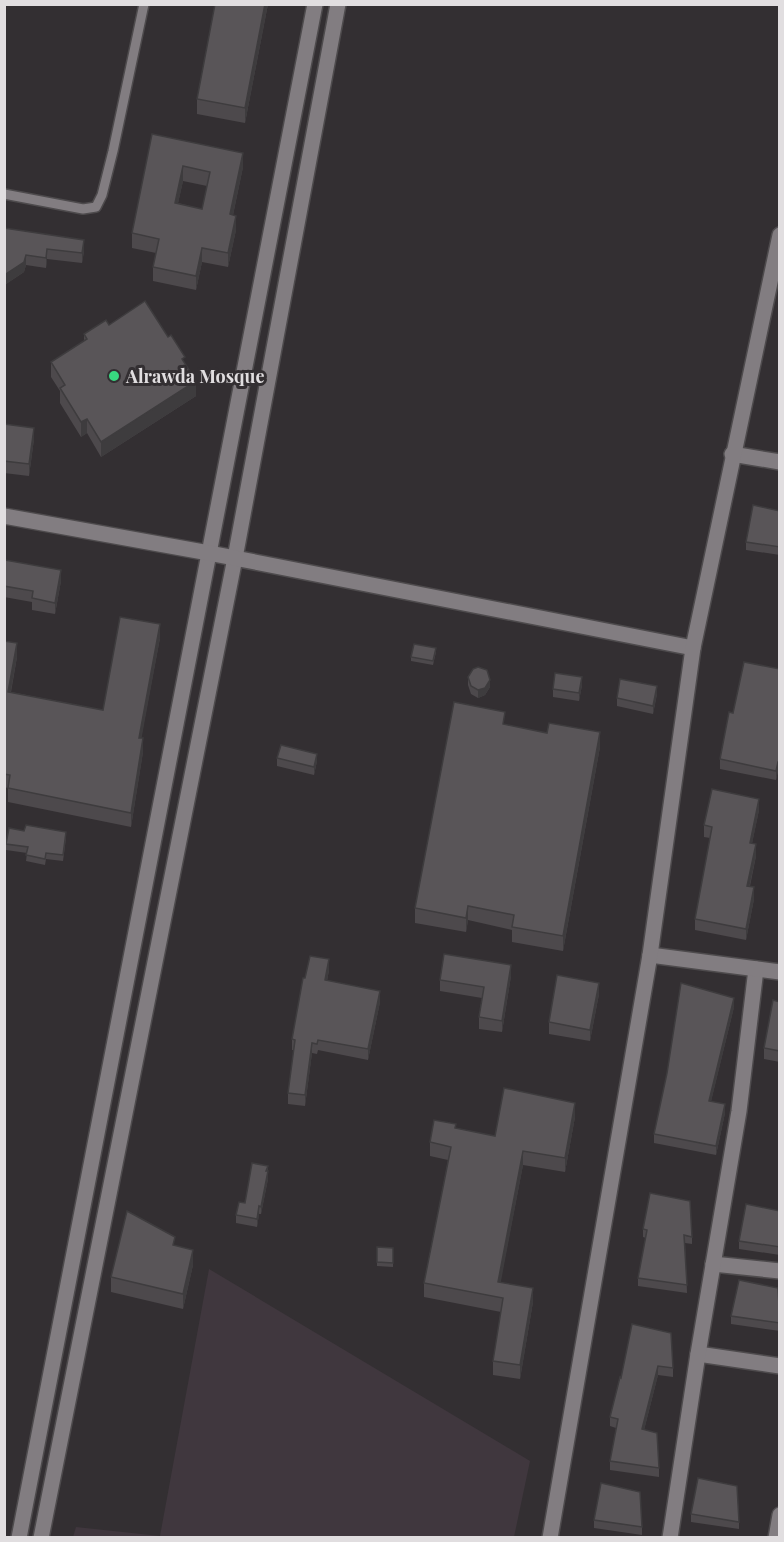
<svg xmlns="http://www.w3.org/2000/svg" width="784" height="1542" font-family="'Playfair Display',serif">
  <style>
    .built { fill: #40373e }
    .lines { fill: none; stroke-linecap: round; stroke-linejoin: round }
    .lane-casing { stroke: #4e4b4d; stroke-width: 12 }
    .street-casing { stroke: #4e4b4d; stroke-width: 18 }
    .secondary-casing { stroke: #4e4b4d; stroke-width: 18 }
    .lane { stroke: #827d81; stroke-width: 9 }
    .street { stroke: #827d81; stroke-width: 15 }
    .secondary { stroke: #827d81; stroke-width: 15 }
    .wall { fill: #4d494c; fill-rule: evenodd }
    .shaded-wall { fill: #3e3c3e }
    .building { fill: #595558; stroke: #3e3c3e; stroke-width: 1.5; fill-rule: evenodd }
    .poi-dot { fill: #38d880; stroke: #332f32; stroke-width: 2 }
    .labels { text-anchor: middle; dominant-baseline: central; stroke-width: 6; stroke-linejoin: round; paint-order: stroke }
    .poi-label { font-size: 18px; font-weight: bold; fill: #e1dee0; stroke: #332f32; text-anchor: start }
  </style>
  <rect width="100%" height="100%" fill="#332f32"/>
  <path class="built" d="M209 1269 530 1461 514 1537H73L76 1527 160 1536Z"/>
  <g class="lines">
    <g class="lane-casing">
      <path id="lane" d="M4 194 83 209 96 207 102 195 113 151 144 4"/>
    </g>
    <g class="street-casing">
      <g id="street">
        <path d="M732 454 780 462"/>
        <path d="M713 1264 780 1271"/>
        <path d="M698 1354 780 1366"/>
        <path d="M19 1538 315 4"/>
        <path d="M41 1538 235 558 338 4"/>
        <path d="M670 1538 698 1354 739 1111 756 969"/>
        <path d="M776 1538 780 1515"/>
      </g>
    </g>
    <g class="secondary-casing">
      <g id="secondary">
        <path d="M4 516 209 553 693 648"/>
        <path d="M650 955 780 972"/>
        <path d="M550 1538 650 955 693 648 780 235"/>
      </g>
    </g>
    <use href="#lane" class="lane"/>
    <use href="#street" class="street"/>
    <use href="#secondary" class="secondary"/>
  </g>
  <g class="wall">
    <path d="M215 4H268L245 123 197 114V99Z"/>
    <path d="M152 134 243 167 233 215 236 230 228 267 202 262 196 290 153 281V267L156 253 132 248V233ZM183 181 207 186 202 209 178 203Z"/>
    <path d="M4 228 84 251 82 263 47 259 46 268 26 265 24 272 6 284 4 294Z"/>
    <path d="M109 325 185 365 196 396 101 457 87 433 81 437 60 403V391L51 377V362L84 341V334Z"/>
    <path d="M4 424 34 439 29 476 4 473Z"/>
    <path d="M780 511V555L746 550V542Z"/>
    <path d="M4 565 61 581 55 614 32 610V602L4 597Z"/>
    <path d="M160 638 141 738 143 752 131 827 8 802V788L4 787V641L17 657 11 692 103 710Z"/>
    <path d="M436 652 433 665 411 661V657Z"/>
    <path d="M780 669V771H778L776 780 720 769V759L733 713Z"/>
    <path d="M468 677 490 687 485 695 478 698 471 694 468 685Z"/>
    <path d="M582 685 579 701 553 697V689Z"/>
    <path d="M657 694 653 714 617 706V698Z"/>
    <path d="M505 725 600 747 563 951 512 942V930L468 920 466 932 415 923V908Z"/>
    <path d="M277 758 317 761 314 775 277 766Z"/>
    <path d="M759 810 752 843 756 856 750 886 754 899 746 940 695 930V919L710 838 704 837V825Z"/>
    <path d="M66 838 63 861 46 859 45 865 26 861 27 853 6 850V844Z"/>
    <path d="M329 970 327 981 380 1002 368 1060 318 1050 317 1054 312 1053 305 1106 288 1104V1093L294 1050H292V1039L305 978Z"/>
    <path d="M511 976 502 1032 479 1029V1017L482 998 440 991V980Z"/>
    <path d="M599 994 590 1041 549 1034V1022Z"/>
    <path d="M780 1002V1062L764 1059V1048Z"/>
    <path d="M734 1007 711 1101 725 1113 716 1155 654 1143V1134Z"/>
    <path d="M575 1117 565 1172 523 1165 500 1283 533 1302 520 1379 493 1375V1361L501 1312 424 1297V1283L448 1160 430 1156V1142L456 1128 495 1136Z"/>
    <path d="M268 1166V1179L261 1214H259L257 1227 236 1223V1215Z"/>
    <path d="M780 1211V1255L739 1249V1241Z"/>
    <path d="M643 1229 692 1237V1244L685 1243 687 1293 638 1286V1278L646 1238 643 1237Z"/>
    <path d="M175 1245 193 1265 183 1309 111 1292V1277Z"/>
    <path d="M377 1247 393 1248V1267L377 1266Z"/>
    <path d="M780 1311V1331L731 1324V1316Z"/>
    <path d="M632 1324 673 1368V1377L658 1375 644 1430 659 1468V1477L610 1470V1461L616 1428 610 1426V1417L621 1378Z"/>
    <path d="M691 1514 739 1522V1529L691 1522Z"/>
    <path d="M594 1520 642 1527V1535L594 1528Z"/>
  </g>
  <g class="shaded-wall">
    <path d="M265 4H268L245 123V108Z"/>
    <path d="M243 153V167L230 229V214Z"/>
    <path d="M183 166V181L175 217V203Z"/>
    <path d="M236 216V230L228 267V253Z"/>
    <path d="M84 240V251L82 263V253Z"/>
    <path d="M202 248V262L196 290V276Z"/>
    <path d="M47 249V259L46 268V258Z"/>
    <path d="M26 255V265L24 272 6 284 4 294V284L6 274Z"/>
    <path d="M196 381V396L101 457V442Z"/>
    <path d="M87 419V433L81 437V422Z"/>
    <path d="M34 428V439L29 476V464Z"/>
    <path d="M61 570V581L55 614V603Z"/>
    <path d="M160 624V638L139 752V738Z"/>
    <path d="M17 643V657L8 706V692Z"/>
    <path d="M582 677V685L579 701V693Z"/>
    <path d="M490 680V687L485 695 478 698V690Z"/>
    <path d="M657 686V694L653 714V706Z"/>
    <path d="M600 732V747L563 951V936Z"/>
    <path d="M143 738V752L131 827V813Z"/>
    <path d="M317 754V761L314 775V767Z"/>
    <path d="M778 762V771L776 780V771Z"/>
    <path d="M759 799V810L750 854V843Z"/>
    <path d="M756 844V856L747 897V886Z"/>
    <path d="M754 887V899L746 940V929Z"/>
    <path d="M468 906V920L466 932V918Z"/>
    <path d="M329 959V970L325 991V980Z"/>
    <path d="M511 965V976L502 1032V1021Z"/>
    <path d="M599 983V994L590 1041V1030Z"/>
    <path d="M380 991V1002L368 1060V1049Z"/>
    <path d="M734 998V1007L709 1110V1101Z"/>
    <path d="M312 1043V1053L305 1106V1095Z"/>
    <path d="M575 1103V1117L565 1172V1158Z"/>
    <path d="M725 1104V1113L716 1155V1146Z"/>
    <path d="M523 1151V1165L498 1297V1282Z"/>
    <path d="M268 1166V1179L261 1214V1207Z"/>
    <path d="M259 1206V1214L257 1227V1219Z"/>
    <path d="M193 1250V1265L183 1309V1294Z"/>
    <path d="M533 1288V1302L520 1379V1365Z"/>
    <path d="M658 1366V1375L642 1438V1429Z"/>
  </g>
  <g class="building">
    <path d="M215 4H265L245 108 197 99Z"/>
    <path d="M152 134 243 153 230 214 236 216 228 253 202 248 196 276 153 267 159 239 132 233ZM183 166 210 172 202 209 175 203Z"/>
    <path d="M4 228 84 240 82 253 47 249 46 258 26 255 24 262 6 274 4 284Z"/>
    <path d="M145 301 168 337 171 335 185 357 182 359 196 381 101 442 87 419 81 422 60 388 65 385 51 362 87 339 84 334 106 320 109 325Z"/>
    <path d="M4 424 34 428 29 464 4 461Z"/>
    <path d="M753 505 780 511V547L746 542Z"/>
    <path d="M5 560 61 570 55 603 32 598 33 591 4 586Z"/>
    <path d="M120 617 160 624 139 738H143L131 813 8 788 10 775 4 774V641L17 643 8 692 103 710Z"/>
    <path d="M414 644 436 648 433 661 411 657Z"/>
    <path d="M744 662 780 669V762H778L776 771 720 759 729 712 733 713Z"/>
    <path d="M478 667 487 670 490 680 485 688 478 690 471 686 468 677 473 669Z"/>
    <path d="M555 673 582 677 579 693 553 689Z"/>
    <path d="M620 679 657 686 653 706 617 698Z"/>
    <path d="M454 702 505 712 503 724 547 733 549 723 600 732 563 936 512 927 514 915 468 906 466 918 415 908Z"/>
    <path d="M281 745 317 754 314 767 277 758Z"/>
    <path d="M712 789 759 799 750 843 756 844 747 886 754 887 746 929 695 919 712 827 704 825Z"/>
    <path d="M26 825 66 832 63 855 46 853 45 859 26 855 28 847 6 844 9 828 24 831Z"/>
    <path d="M444 954 511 965 502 1021 479 1017 484 987 440 980Z"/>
    <path d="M310 956 329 959 325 980 380 991 368 1049 318 1040 317 1044 312 1043 305 1095 288 1093 295 1040 292 1039 303 978H305Z"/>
    <path d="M557 975 599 983 590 1030 549 1022Z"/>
    <path d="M681 983 734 998 709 1101 725 1104 716 1146 654 1134 667 1073Z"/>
    <path d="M773 1000 780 1002V1051L764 1048Z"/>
    <path d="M504 1088 575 1103 565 1158 523 1151 498 1282 533 1288 520 1365 493 1361 503 1298 424 1283 451 1147 430 1142 434 1120 456 1124 455 1128 495 1136Z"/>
    <path d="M252 1163 268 1166 266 1171H268L261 1207 259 1206 257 1219 236 1215 239 1202 245 1203Z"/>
    <path d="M650 1193 690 1201 692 1237 684 1235 687 1285 638 1278 647 1230 643 1229Z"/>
    <path d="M746 1204 780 1211V1247L739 1241Z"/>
    <path d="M127 1211 175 1237 173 1245 193 1250 183 1294 111 1277Z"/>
    <path d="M377 1247 393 1248V1263L377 1262Z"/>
    <path d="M739 1280 778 1288 780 1323 731 1316Z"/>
    <path d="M632 1324 671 1333 673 1368 658 1366 642 1429 657 1433 659 1468 610 1461 618 1419 610 1417 620 1377 621 1378Z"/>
    <path d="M698 1478 737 1486 739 1522 691 1514Z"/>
    <path d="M601 1483 640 1492 642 1527 594 1520Z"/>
  </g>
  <circle class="poi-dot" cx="114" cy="376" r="6"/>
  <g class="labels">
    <g class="poi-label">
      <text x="126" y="376">Alrawda Mosque</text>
    </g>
  </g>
  <rect width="784" height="1542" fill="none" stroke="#e1dee0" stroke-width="12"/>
</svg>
